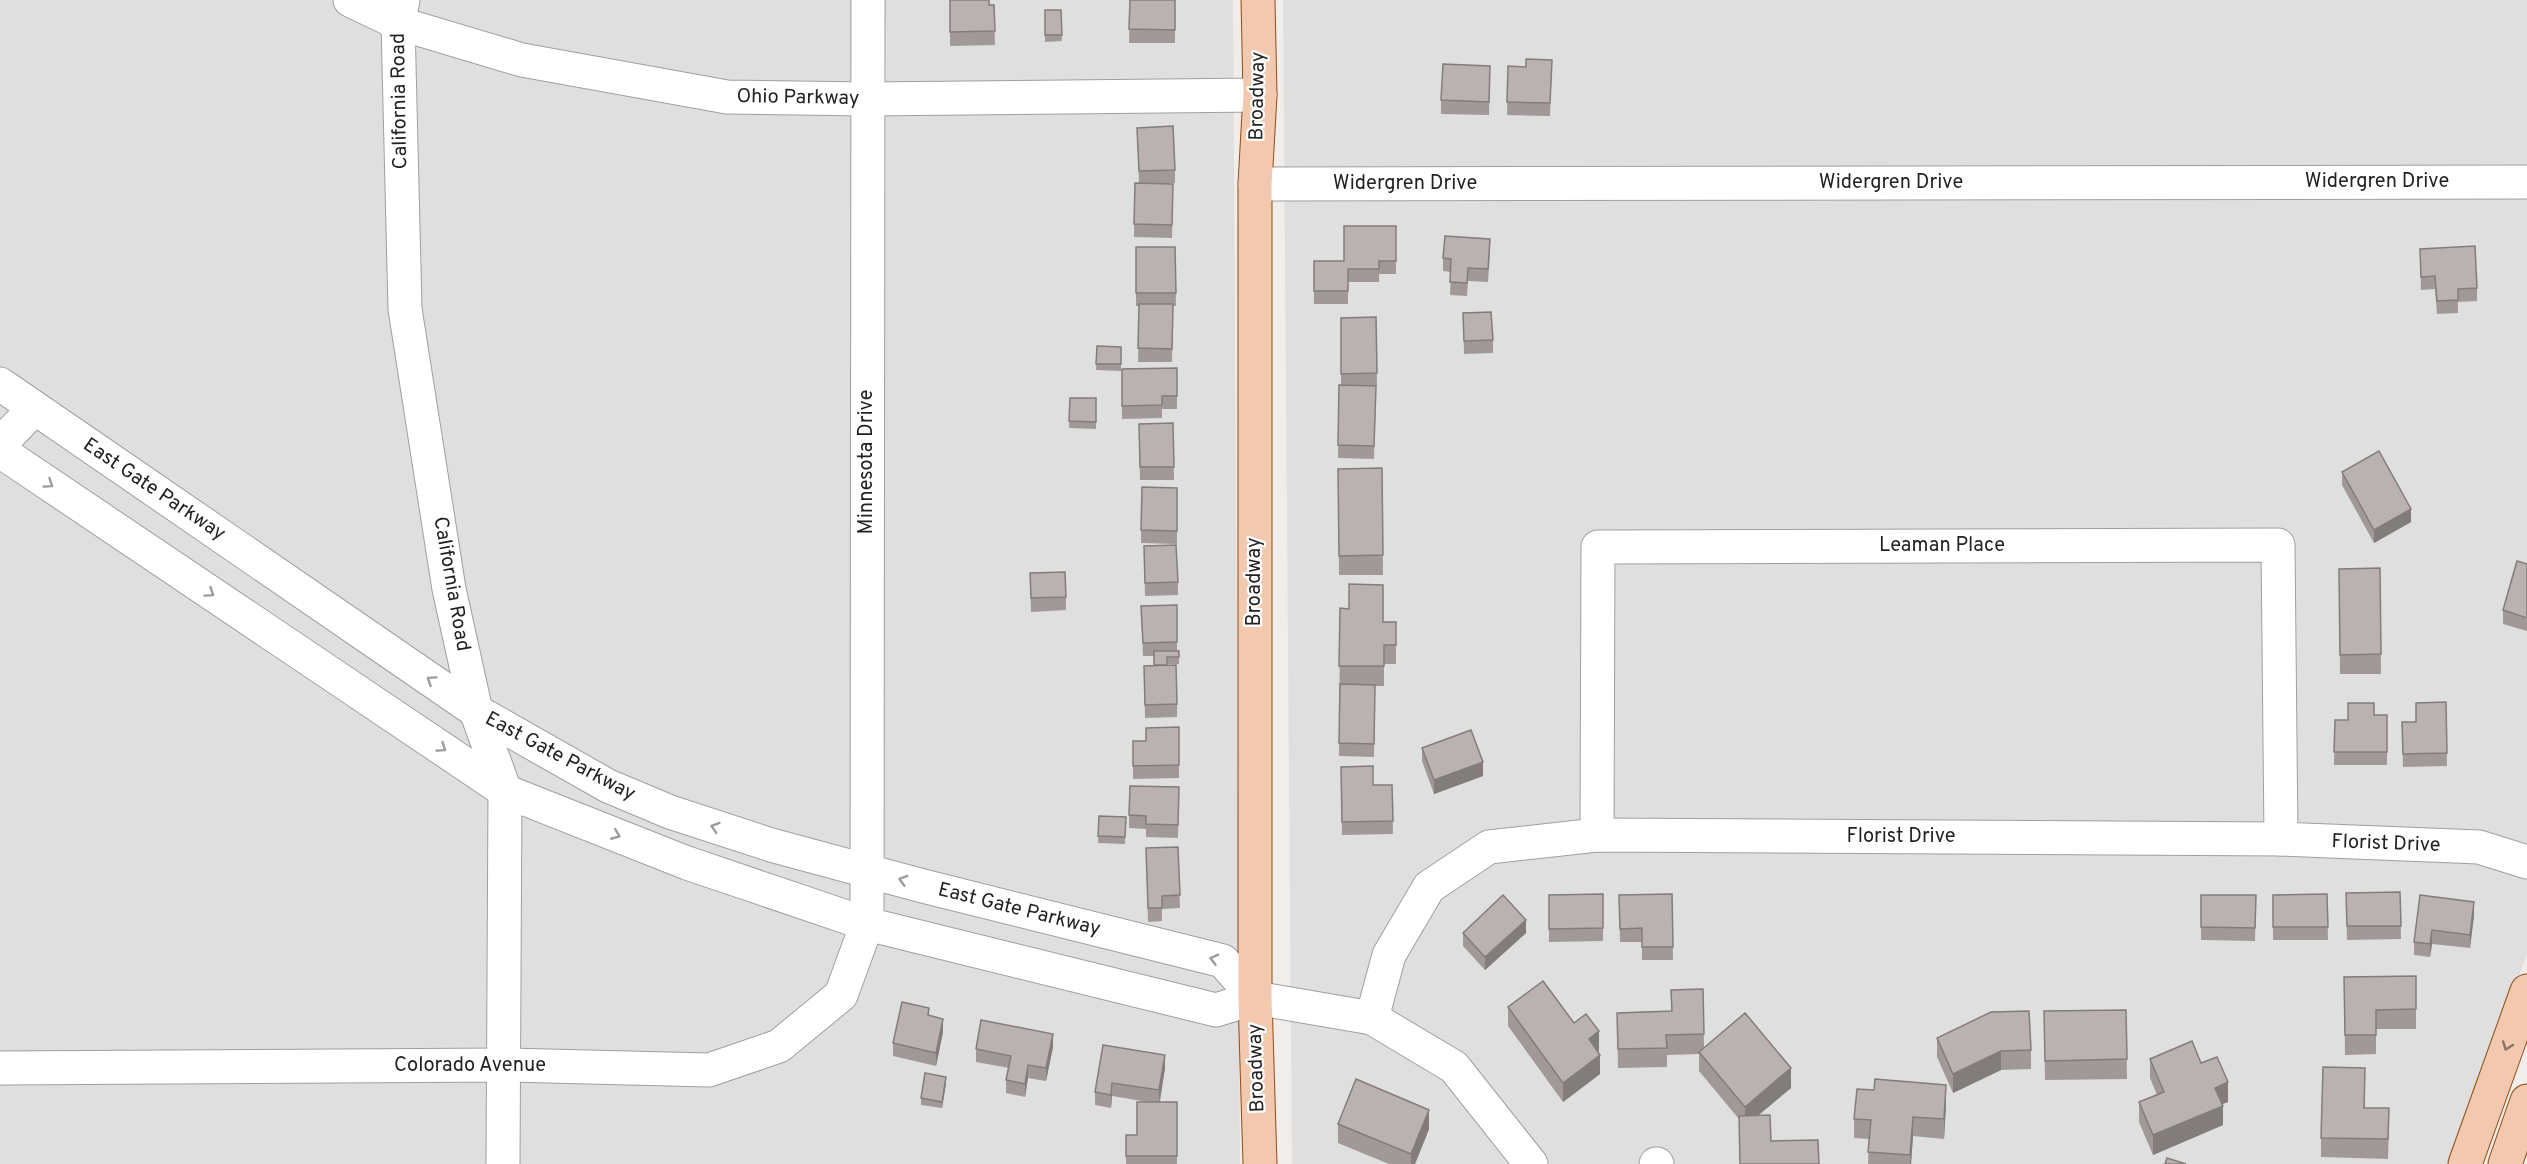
<svg xmlns="http://www.w3.org/2000/svg" width="2527" height="1164" font-family="Overpass,sans-serif">
  <style>
    .residential { fill: #e0dfdf }
    .lines { fill: none; stroke-linecap: round; stroke-linejoin: round }
    .minor-casing { stroke: #9f9f9f; stroke-width: 35 }
    .major-casing { stroke: #8d4d12; stroke-width: 35 }
    .minor { stroke: #fff; stroke-width: 33 }
    .major { stroke: #f2c8ae; stroke-width: 33 }
    .wall { fill: #a09997 }
    .shaded-wall { fill: #827d7b }
    .building { fill: #bab2b0; stroke: #827d7b; stroke-width: 1.5 }
    .oneway { stroke: #9c9c9c }
    .oneway2 { stroke: #8a7568 }
    .labels { text-anchor: middle; dominant-baseline: central; stroke-width: 4.5; stroke-linejoin: round; paint-order: stroke }
    .street-label { font-size: 20px; fill: #222; stroke: #fff }
  </style>
  <rect width="100%" height="100%" fill="#f1edea"/>
  <g class="residential">
    <path d="M0 0H1233L1240 1164H0Z"/>
    <path d="M1283 0H2527V953L2454 1164H1292Z"/>
  </g>
  <g class="lines">
    <g class="minor-casing">
      <g id="minor">
        <path d="M350 0 398 23 522 60 727 97 866 99 1260 95"/>
        <path d="M403 0 398 23 405 309 449 589 476 711 505 791 503 1164"/>
        <path d="M1255 184 2527 182"/>
        <path d="M0 384 476 711 608 786 670 812 771 845 923 886 1223 961 1255 998"/>
        <path d="M0 444 35 408"/>
        <path d="M0 451 505 791 687 863 867 924 1216 1010 1255 998 1372 1018 1454 1067 1531 1164"/>
        <path d="M1597 835 1598 547 2278 545 2281 839"/>
        <path d="M1372 1018 1389 955 1429 887 1489 847 1597 835 2281 839 2479 847 2527 862"/>
        <path d="M0 1068 504 1065 709 1070 779 1046 841 995 867 924 868 0"/>
        <path d="M1656 1164H1657"/>
      </g>
    </g>
    <g class="major-casing">
      <g id="major">
        <path d="M1258 0 1260 95 1255 184V998L1260 1164"/>
        <path d="M2465 1164 2527 991"/>
        <path d="M2505 1164 2527 1101"/>
      </g>
    </g>
    <use href="#minor" class="minor"/>
    <use href="#major" class="major"/>
  </g>
  <g class="wall">
    <path d="M950 0 994 5 995 45 950 46Z"/>
    <path d="M1130 0H1175V43H1129Z"/>
    <path d="M1045 10H1061L1062 41 1045 42Z"/>
    <path d="M1552 60 1550 116 1507 115 1508 66 1526 67Z"/>
    <path d="M1490 66 1489 115 1441 114V100Z"/>
    <path d="M1137 128 1175 170V183L1157 184H1173L1172 238 1134 237 1135 183H1139Z"/>
    <path d="M1396 226V274H1379V282H1348V304H1314V261H1344Z"/>
    <path d="M1136 247H1175L1176 306H1173L1172 362H1138L1139 306H1136Z"/>
    <path d="M2420 249 2477 288V301L2458 302V313L2437 314 2435 289 2421 290Z"/>
    <path d="M1490 252 1488 282 1468 281 1467 296 1450 295 1451 272 1443 271V258Z"/>
    <path d="M1463 313 1493 340V353L1464 354Z"/>
    <path d="M1376 317 1377 386H1376L1374 459 1338 458 1339 385H1341V318Z"/>
    <path d="M1097 346 1121 347V371L1096 370Z"/>
    <path d="M1177 368V409H1162V418L1122 419V369Z"/>
    <path d="M1070 398H1096V429L1069 428Z"/>
    <path d="M1173 423 1174 480H1140L1139 424Z"/>
    <path d="M1382 468 1383 575H1339L1338 469Z"/>
    <path d="M2342 472 2411 522 2374 543 2342 485Z"/>
    <path d="M1142 487 1177 488V544L1141 543Z"/>
    <path d="M1144 546 1178 582V595L1145 596Z"/>
    <path d="M2527 564V631L2503 624V610Z"/>
    <path d="M2380 568 2381 674H2340L2339 569Z"/>
    <path d="M1030 573 1066 597V610L1031 612Z"/>
    <path d="M1177 605V651H1179V664H1167V666L1177 704V717L1145 718 1144 666H1154V656H1143L1141 606Z"/>
    <path d="M1340 608 1383 622H1396V664H1384V686H1375L1374 757 1339 756Z"/>
    <path d="M2446 702 2447 766 2403 767 2402 722H2416Z"/>
    <path d="M2374 715H2387V765H2334L2335 720H2348Z"/>
    <path d="M1179 727V778L1133 779V741H1146Z"/>
    <path d="M1422 748 1483 776 1434 794 1422 761Z"/>
    <path d="M1341 767 1373 785H1392L1393 834 1342 835Z"/>
    <path d="M1179 787 1178 838 1146 837V829L1129 828V815Z"/>
    <path d="M1099 816 1126 817 1125 844 1098 843Z"/>
    <path d="M1178 847 1180 908 1162 909V921L1148 922 1146 848Z"/>
    <path d="M2400 892 2401 939 2347 940 2346 893Z"/>
    <path d="M1603 894V941L1549 942V895Z"/>
    <path d="M1672 894 1673 960H1642V942H1620L1619 895Z"/>
    <path d="M2327 894 2328 940H2273V895Z"/>
    <path d="M2201 895H2256L2255 941 2201 940Z"/>
    <path d="M2420 895 2474 915 2470 948 2432 944 2430 957 2414 955V942Z"/>
    <path d="M1463 933H1526L1485 970 1463 946Z"/>
    <path d="M2416 976V1029H2376V1054L2345 1055 2344 977Z"/>
    <path d="M1703 989 1704 1047 1791 1088 1759 1115 1771 1141 1819 1164H1740L1739 1119 1699 1071V1054L1667 1055V1067L1618 1068 1617 1013 1671 1011V990Z"/>
    <path d="M1508 1007 1574 1023 1599 1051H1598L1600 1074 1563 1102 1508 1026Z"/>
    <path d="M2126 1010 2127 1079 2045 1080 2044 1011Z"/>
    <path d="M943 1032 936 1066 893 1056V1043Z"/>
    <path d="M1937 1038 2031 1050V1069L2001 1070 1953 1093 1937 1057Z"/>
    <path d="M1103 1045 1165 1068 1160 1102H1177V1164H1126V1135H1137L1148 1102 1112 1096 1111 1108 1095 1105V1092Z"/>
    <path d="M1053 1047 1046 1081 1028 1078 1025 1097 1006 1093V1080L1009 1068 976 1062V1049Z"/>
    <path d="M2150 1059 2201 1063 2228 1102 2222 1104 2223 1125 2153 1155 2139 1122V1102L2157 1095 2150 1078Z"/>
    <path d="M946 1083 942 1108 921 1105V1098Z"/>
    <path d="M2365 1087V1108L2389 1128 2388 1159 2321 1157V1138Z"/>
    <path d="M1946 1104 1944 1139 1913 1136 1911 1164H1868L1869 1139 1854 1138V1119Z"/>
    <path d="M1338 1124 1429 1129 1415 1164H1389L1338 1143Z"/>
  </g>
  <g class="shaded-wall">
    <path d="M2411 509V522L2374 543V530Z"/>
    <path d="M1483 762V776L1434 794V780Z"/>
    <path d="M2474 902V915L2470 948V935Z"/>
    <path d="M1526 920V933L1485 970V957Z"/>
    <path d="M2432 930V944L2430 957V944Z"/>
    <path d="M943 1019V1032L936 1066V1053Z"/>
    <path d="M1599 1031V1051L1589 1058V1039Z"/>
    <path d="M1053 1034V1047L1046 1081V1068Z"/>
    <path d="M2001 1051V1070L1953 1093V1074Z"/>
    <path d="M1165 1055V1068L1159 1104V1090Z"/>
    <path d="M1600 1055V1074L1563 1102V1083Z"/>
    <path d="M1028 1065V1078L1025 1097V1084Z"/>
    <path d="M1791 1068V1088L1745 1126V1107Z"/>
    <path d="M946 1077V1083L942 1108V1102Z"/>
    <path d="M2228 1082V1102L2215 1107V1088Z"/>
    <path d="M1112 1083V1096L1111 1108V1095Z"/>
    <path d="M1946 1085V1104L1944 1139V1119Z"/>
    <path d="M2223 1106V1125L2153 1155V1135Z"/>
    <path d="M1429 1110V1129L1415 1164H1411V1154Z"/>
    <path d="M1913 1117V1136L1911 1164H1910Z"/>
  </g>
  <g class="building">
    <path d="M950 0H989V5H994L995 31 950 32Z"/>
    <path d="M1130 0H1175V30L1129 29Z"/>
    <path d="M1045 10H1061L1062 35H1045Z"/>
    <path d="M1526 59 1552 60 1550 103 1507 102 1508 66 1526 67Z"/>
    <path d="M1443 64 1490 66 1489 102 1441 100Z"/>
    <path d="M1173 126 1175 170 1139 171 1137 128Z"/>
    <path d="M1135 183 1173 184 1172 225 1134 224Z"/>
    <path d="M1344 226H1396V261H1379V269H1348V291H1314V261H1344Z"/>
    <path d="M1445 236 1490 239 1488 269 1468 268 1467 283 1450 282 1451 259 1443 258Z"/>
    <path d="M2475 246 2477 288 2458 289V300L2437 301 2435 276 2421 277 2420 249Z"/>
    <path d="M1136 247H1175L1176 293H1136Z"/>
    <path d="M1139 304H1173L1172 349 1138 348Z"/>
    <path d="M1491 312 1493 340 1464 341 1463 313Z"/>
    <path d="M1376 317 1377 373 1341 374V318Z"/>
    <path d="M1097 346 1121 347V364H1096Z"/>
    <path d="M1177 368V396H1162V405L1122 406V369Z"/>
    <path d="M1339 385 1376 386 1374 446 1338 445Z"/>
    <path d="M1070 398H1096V422L1069 421Z"/>
    <path d="M1173 423 1174 467H1140L1139 424Z"/>
    <path d="M2379 451 2411 509 2374 530 2342 472Z"/>
    <path d="M1382 468 1383 555 1339 556 1338 469Z"/>
    <path d="M1142 487 1177 488V531L1141 530Z"/>
    <path d="M1176 545 1178 582 1145 583 1144 546Z"/>
    <path d="M2517 561 2527 564V618L2503 610Z"/>
    <path d="M2380 568 2381 654 2340 655 2339 569Z"/>
    <path d="M1065 572 1066 597 1031 598 1030 573Z"/>
    <path d="M1349 584 1383 585V622H1396V645H1384V666H1339L1340 608 1349 609Z"/>
    <path d="M1177 605V642L1143 643 1141 606Z"/>
    <path d="M1154 651H1179V657H1167V665H1154Z"/>
    <path d="M1176 665 1177 704 1145 705 1144 666Z"/>
    <path d="M1340 684 1375 685 1374 744 1339 743Z"/>
    <path d="M2446 702 2447 753 2403 754 2402 722H2416V703Z"/>
    <path d="M2348 703H2374V715H2387V752H2334L2335 720H2348Z"/>
    <path d="M1179 727V765L1133 766V741H1146V728Z"/>
    <path d="M1471 730 1483 762 1434 780 1422 748Z"/>
    <path d="M1373 766V785H1392L1393 821 1342 822 1341 767Z"/>
    <path d="M1130 786 1179 787 1178 825 1146 824V816L1129 815Z"/>
    <path d="M1099 816 1126 817 1125 837 1098 836Z"/>
    <path d="M1178 847 1180 895 1162 896V908H1148L1146 848Z"/>
    <path d="M2400 892 2401 926H2347L2346 893Z"/>
    <path d="M1603 894V928L1549 929V895Z"/>
    <path d="M1672 894 1673 947H1642V928L1620 929 1619 895Z"/>
    <path d="M2327 894 2328 927H2273V895Z"/>
    <path d="M1503 895 1526 920 1485 957 1463 933Z"/>
    <path d="M2201 895H2256L2255 928 2201 927Z"/>
    <path d="M2420 895 2474 902 2470 935 2432 930 2430 944 2414 942Z"/>
    <path d="M2416 976V1009L2376 1010V1035H2345L2344 977Z"/>
    <path d="M1543 981 1574 1023 1586 1014 1599 1031 1589 1039 1600 1055 1563 1083 1508 1007Z"/>
    <path d="M1703 989 1704 1034 1666 1035 1667 1048 1618 1049 1617 1013 1672 1011 1671 990Z"/>
    <path d="M902 1002 929 1008 928 1015 943 1019 936 1053 893 1043Z"/>
    <path d="M2126 1010 2127 1059 2045 1061 2044 1011Z"/>
    <path d="M2029 1011 2031 1050 2001 1051 1953 1074 1937 1038 1991 1012Z"/>
    <path d="M1745 1013 1791 1068 1745 1107 1699 1052Z"/>
    <path d="M981 1020 1053 1034 1046 1068 1028 1065 1025 1084 1006 1080 1011 1056 976 1049Z"/>
    <path d="M2192 1041 2201 1063 2217 1057 2228 1082 2215 1088 2223 1106 2153 1135 2139 1102 2164 1092 2150 1059Z"/>
    <path d="M1103 1045 1165 1055 1159 1090 1112 1083 1111 1095 1095 1092Z"/>
    <path d="M2323 1067 2365 1068 2364 1108H2389L2388 1139 2321 1138Z"/>
    <path d="M925 1073 946 1077 942 1102 921 1098Z"/>
    <path d="M1356 1079 1429 1110 1411 1154 1338 1124Z"/>
    <path d="M1875 1079 1946 1085 1944 1119 1913 1117 1910 1155 1868 1152 1871 1120 1854 1119 1857 1089 1874 1090Z"/>
    <path d="M1137 1102H1177V1156H1126V1135H1137Z"/>
    <path d="M1770 1115 1771 1141 1818 1140 1819 1164H1740L1739 1116Z"/>
    <path d="M2167 1158 2186 1164H2165Z"/>
  </g>
  <defs><path id="oneway-chevron" d="M-2-3.5L2.5 0L-2 3.5" fill="none" stroke-width="1.6" stroke-linecap="round" stroke-linejoin="round" transform="scale(1.5)"/></defs>
  <g class="oneway">
    <use href="#oneway-chevron" transform="translate(49 484) rotate(34)"/>
    <use href="#oneway-chevron" transform="translate(210 593) rotate(34)"/>
    <use href="#oneway-chevron" transform="translate(431 680) rotate(-146)"/>
    <use href="#oneway-chevron" transform="translate(442 748) rotate(34)"/>
    <use href="#oneway-chevron" transform="translate(715 827) rotate(-162)"/>
    <use href="#oneway-chevron" transform="translate(616 835) rotate(22)"/>
    <use href="#oneway-chevron" transform="translate(903 880) rotate(-164)"/>
    <use href="#oneway-chevron" transform="translate(1214 959) rotate(-165)"/>
  </g>
  <use class="oneway2" href="#oneway-chevron" transform="translate(2507 1046) rotate(110)"/>
  <g class="labels">
    <g class="street-label">
      <text transform="translate(1258 96) rotate(-89)">Broadway</text>
      <text transform="translate(798 98) rotate(1)">Ohio Parkway</text>
      <text transform="translate(400 101) rotate(-91)">California Road</text>
      <text x="2377" y="182">Widergren Drive</text>
      <text x="1891" y="183">Widergren Drive</text>
      <text x="1405" y="184">Widergren Drive</text>
      <text transform="translate(867 462) rotate(-90)">Minnesota Drive</text>
      <text transform="translate(154 490) rotate(34)">East Gate Parkway</text>
      <text x="1942" y="546">Leaman Place</text>
      <text transform="translate(1255 582) rotate(-90)">Broadway</text>
      <text transform="translate(451 584) rotate(80)">California Road</text>
      <text transform="translate(560 757) rotate(28)">East Gate Parkway</text>
      <text x="1901" y="837">Florist Drive</text>
      <text transform="translate(2386 844) rotate(2)">Florist Drive</text>
      <text transform="translate(1019 910) rotate(14)">East Gate Parkway</text>
      <text x="470" y="1066">Colorado Avenue</text>
      <text transform="translate(1257 1068) rotate(-92)">Broadway</text>
    </g>
  </g>
</svg>
